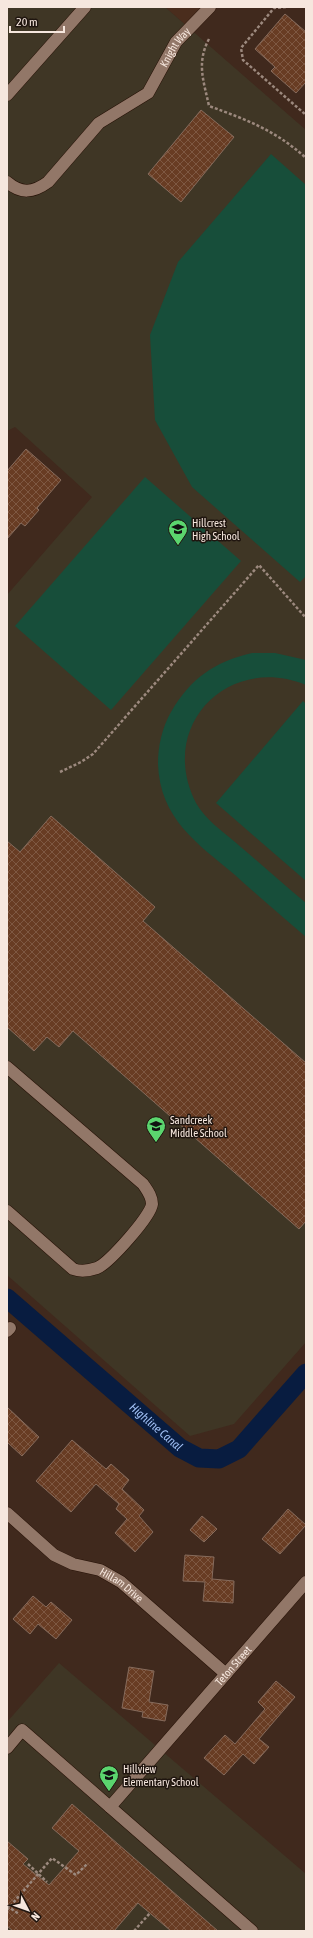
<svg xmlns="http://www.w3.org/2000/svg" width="313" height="1938" font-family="'Asap Condensed',sans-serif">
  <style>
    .built { fill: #4a2d1d }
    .education { fill: #3f3625 }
    .green { fill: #174e3a }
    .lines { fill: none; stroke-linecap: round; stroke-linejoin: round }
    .canal { stroke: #081c40; stroke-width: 19 }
    .building { fill: url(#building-cross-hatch); stroke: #866b5c }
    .minor-casing { stroke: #261106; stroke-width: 13 }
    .path { stroke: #9c897e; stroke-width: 2.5; stroke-dasharray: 3 2; stroke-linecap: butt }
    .minor { stroke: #927768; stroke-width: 12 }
    .labels { text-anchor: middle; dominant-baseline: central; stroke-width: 3; stroke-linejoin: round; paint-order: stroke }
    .street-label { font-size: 11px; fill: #f6e7de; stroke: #1f150f }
    .poi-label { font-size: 11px; fill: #f6e7de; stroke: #1f150f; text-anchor: start }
    .water-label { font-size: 12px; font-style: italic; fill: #a3c2f7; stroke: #1f150f }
  </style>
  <defs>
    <pattern id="building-cross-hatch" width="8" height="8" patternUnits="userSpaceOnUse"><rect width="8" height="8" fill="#683c23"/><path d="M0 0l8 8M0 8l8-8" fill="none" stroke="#7e5842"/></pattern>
  </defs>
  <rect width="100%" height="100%" fill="#40291d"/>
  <path class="built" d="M165 7H210L188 27Z"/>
  <g class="education">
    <path d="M7 7H165L306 130V1342L234 1424 190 1436 7 1275V595L92 497 15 427 7 431Z"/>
    <path d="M59 1663 306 1874V1931H7V1722Z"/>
  </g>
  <g class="green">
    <path d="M271 154 306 185V576L300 582 192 487 155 420 150 335 178 262Z"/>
    <path d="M145 477 241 561 111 710 15 626Z"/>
    <path d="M252 653H275L306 660V685C227 653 157 727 196 803 205 819 222 831 235 842 259 862 282 883 306 903V937C282 916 258 896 235 875 197 843 160 819 158 764 158 746 162 728 171 712 191 678 214 662 252 653Z"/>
    <path d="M303 701 306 704V881L216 803Z"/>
  </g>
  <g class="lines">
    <path class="canal" id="s1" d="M7 1298 180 1448 199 1458 219 1459 239 1449 306 1373"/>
  </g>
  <g class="building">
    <path d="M285 14 306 32V82L296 93 271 71 275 67 255 49Z"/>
    <path d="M201 110 234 137 181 202 148 174Z"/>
    <path d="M26 449 61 480 37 508 39 510 25 526 21 523 7 539V471Z"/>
    <path d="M51 816 155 907 143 921 306 1063V1221L299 1229 73 1031 59 1047 47 1037 34 1051 7 1027V841L20 852Z"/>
    <path d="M7 1407 39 1437 22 1456 7 1442Z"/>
    <path d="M72 1440 106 1469 111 1464 129 1480 122 1489 144 1510 139 1516 153 1532 135 1552 115 1533 127 1519 116 1509 119 1504 96 1484 71 1512 36 1481Z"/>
    <path d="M288 1509 306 1525 280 1554 262 1539Z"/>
    <path d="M202 1516 217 1529 204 1542 190 1530Z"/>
    <path d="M185 1555 214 1557 212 1579 234 1581 233 1603 203 1601 205 1582 183 1581Z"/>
    <path d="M33 1596 46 1607 51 1602 72 1620 56 1639 38 1624 30 1634 13 1619Z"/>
    <path d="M129 1667 154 1671 149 1702 168 1705 165 1721 142 1717 143 1712 122 1708Z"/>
    <path d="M276 1681 295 1697 259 1739 269 1747 254 1764 243 1754 224 1775 204 1758 225 1735 235 1744 265 1709 258 1702Z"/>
    <path d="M72 1804 218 1931H171L138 1903 114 1931H13L7 1926V1841L28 1859 23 1864 49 1885 79 1851 52 1828Z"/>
  </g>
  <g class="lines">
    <g class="minor-casing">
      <g id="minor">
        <path d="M7 95 85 7"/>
        <path id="s2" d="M7 182C21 194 33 193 48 182L99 123 148 93 176 42 210 7"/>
        <path d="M7 1067 143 1184C147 1190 152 1196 152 1204 151 1216 109 1263 97 1268 88 1271 81 1272 73 1269L7 1211"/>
        <path d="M7 1331 10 1328"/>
        <path id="s3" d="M7 1513 54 1555 73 1564 100 1570 121 1582 226 1674"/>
        <path d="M7 1748 22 1730 110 1807"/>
        <path id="s4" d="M252 1931 110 1807 306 1582"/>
      </g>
    </g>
    <g class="path">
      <path d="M286 7 274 8 241 48 243 60 306 115"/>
      <path d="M209 39C196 63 204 82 209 106 247 120 275 130 306 158"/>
      <path d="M60 772 81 762 93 754 259 565 306 618"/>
      <path d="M28 1864 47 1882"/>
      <path d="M7 1906 19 1914"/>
      <path d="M7 1910 52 1858 76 1875 87 1864"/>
      <path d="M134 1931 150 1913"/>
    </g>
    <use href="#minor" class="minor"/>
  </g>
  <defs>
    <g id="school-pin" transform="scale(1)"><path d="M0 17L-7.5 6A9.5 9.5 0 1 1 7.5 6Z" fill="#5bd56e" stroke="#1f150f"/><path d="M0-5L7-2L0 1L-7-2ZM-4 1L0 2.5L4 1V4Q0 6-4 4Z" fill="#111"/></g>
  </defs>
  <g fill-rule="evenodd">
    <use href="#school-pin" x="178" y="529"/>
    <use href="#school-pin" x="156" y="1126"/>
    <use href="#school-pin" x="109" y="1775"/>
  </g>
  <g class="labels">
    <g class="street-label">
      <text stroke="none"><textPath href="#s2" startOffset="234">Knight Way</textPath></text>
      <text stroke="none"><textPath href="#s3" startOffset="138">Hillam Drive</textPath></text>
      <text stroke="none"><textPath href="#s4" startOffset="376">Teton Street</textPath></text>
    </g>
    <g class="poi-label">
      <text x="192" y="523">Hillcrest<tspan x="192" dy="13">High School</tspan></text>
      <text x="170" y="1120">Sandcreek<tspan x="170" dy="13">Middle School</tspan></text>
      <text x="123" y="1769">Hillview<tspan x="123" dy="13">Elementary School</tspan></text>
    </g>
    <g class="water-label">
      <text stroke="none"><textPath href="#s1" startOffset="197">Highline Canal</textPath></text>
    </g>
  </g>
  <rect width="313" height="1938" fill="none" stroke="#f6e7de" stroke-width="16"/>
  <g transform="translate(28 1910) rotate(131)" stroke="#1f150f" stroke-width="3" paint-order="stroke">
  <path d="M0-3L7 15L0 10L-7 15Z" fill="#f6e7de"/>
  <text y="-6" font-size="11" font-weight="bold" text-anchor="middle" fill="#f6e7de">N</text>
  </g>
  <path d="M10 26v6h54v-6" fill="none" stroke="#f6e7de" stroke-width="2"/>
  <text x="16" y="26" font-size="12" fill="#f6e7de" stroke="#1f150f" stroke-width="3" paint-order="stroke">20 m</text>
</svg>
